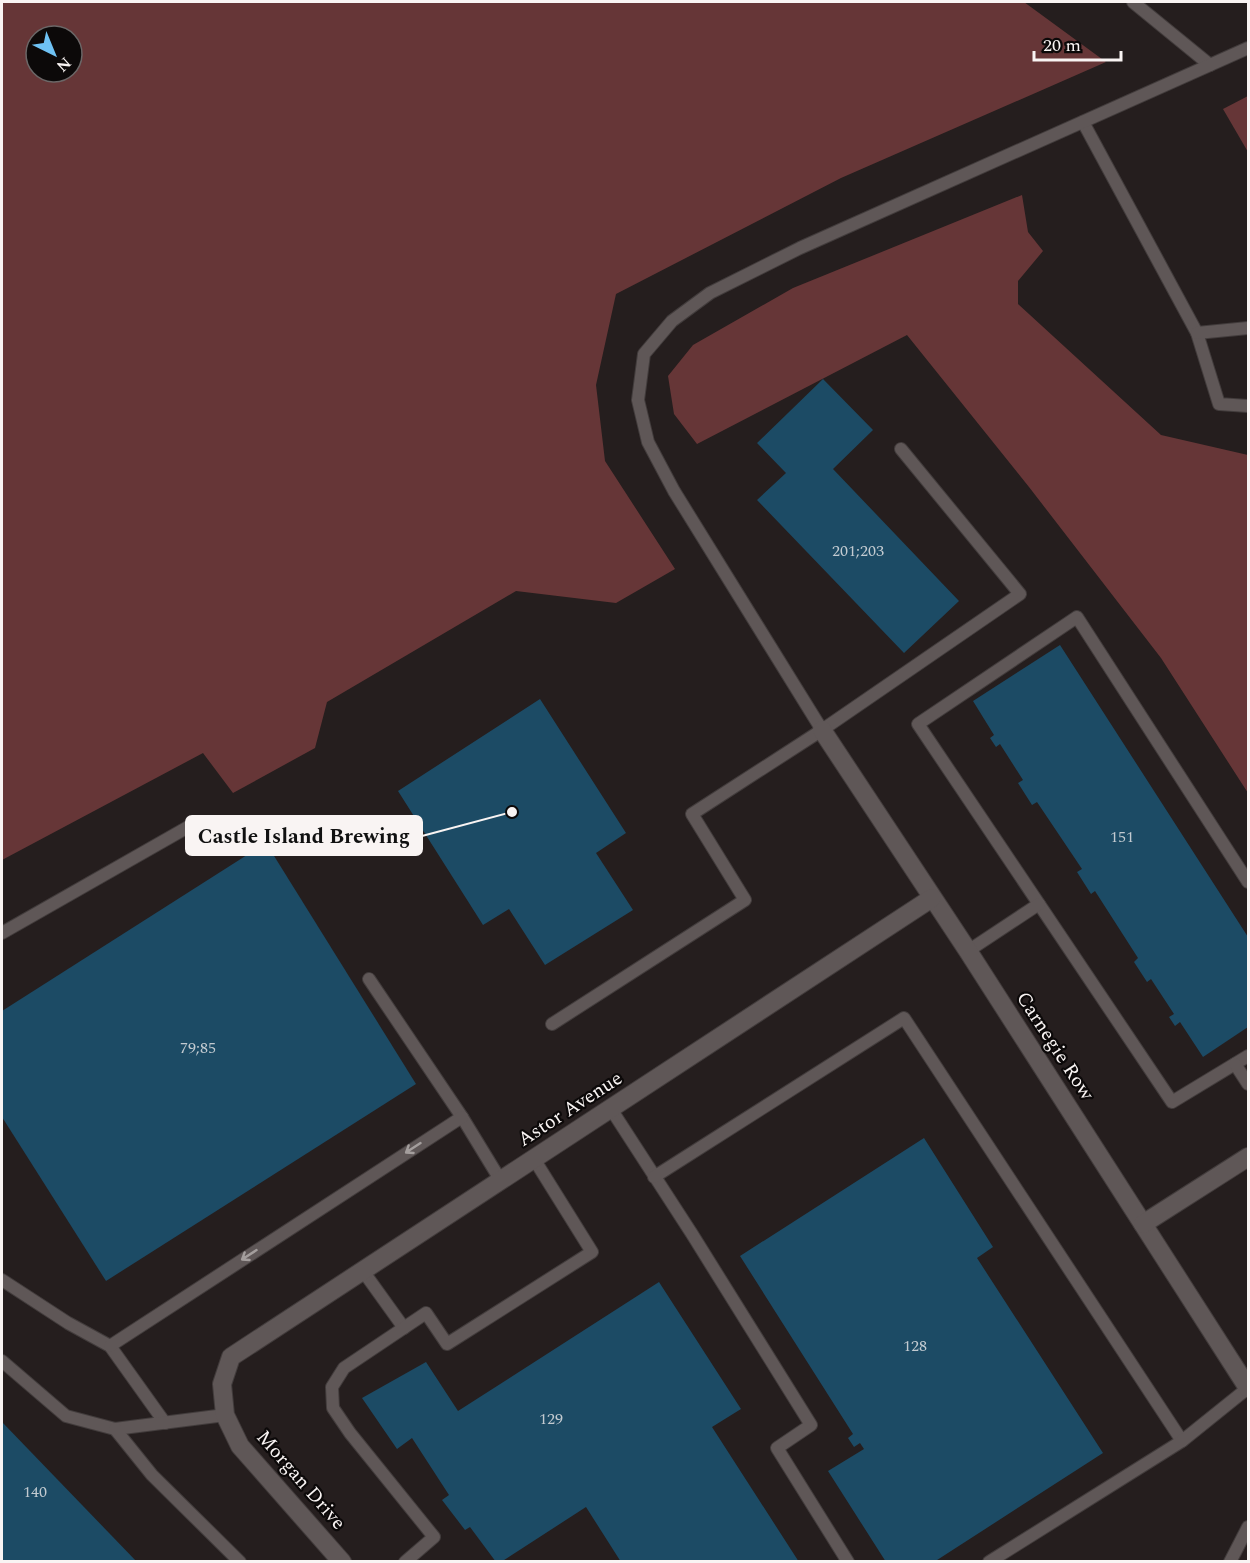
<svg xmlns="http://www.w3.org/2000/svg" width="1250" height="1563" font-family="Spectral,serif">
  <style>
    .green { fill: #663637; fill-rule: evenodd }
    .building { fill: #1c4b65 }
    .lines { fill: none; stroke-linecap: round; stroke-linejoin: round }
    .service-casing { stroke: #423c3c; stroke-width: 14 }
    .minor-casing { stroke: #423c3c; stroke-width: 20 }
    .service { stroke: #5f5757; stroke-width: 12 }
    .minor { stroke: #5f5757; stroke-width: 18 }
    .oneway { stroke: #a49e9d }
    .labels { text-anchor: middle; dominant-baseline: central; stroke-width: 4.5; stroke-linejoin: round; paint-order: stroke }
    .number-label { font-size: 16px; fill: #c2cad0 }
    .street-label { font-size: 20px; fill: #f9f4f3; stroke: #0c0909 }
    .leader { fill: none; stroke: #f9f4f3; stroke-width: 2 }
    .callout-dot { fill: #f9f4f3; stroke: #0c0909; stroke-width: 2 }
    .callout { fill: #f9f4f3; stroke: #f9f4f3; stroke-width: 2 }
    .callout-label { font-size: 21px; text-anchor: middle; font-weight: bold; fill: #111 }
  </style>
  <rect width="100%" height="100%" fill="#251e1e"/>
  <g class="green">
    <path d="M2 2H1024L1106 62 841 178 616 294 596 385 605 461 675 569 616 603 516 591 327 702 315 748 233 793 203 753 2 860ZM36 36H72V72H36Z"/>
    <path d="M1248 96V152L1223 109Z"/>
    <path d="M1022 195 1028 232 1043 251 1018 281V304L1161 435 1248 455V793L1161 658 1029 487 907 335 697 444 674 414 668 376 693 345 793 288Z"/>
  </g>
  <g class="building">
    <path d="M823 379 873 430 833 469 959 601 904 653 757 500 786 473 757 443Z"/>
    <path d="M1060 645 1248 937V1027L1203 1057 1180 1022 1175 1026 1169 1017 1174 1014 1151 979 1147 982 1134 962 1138 958 1095 891 1091 894 1077 872 1082 869 1037 802 1032 805 1018 783 1023 780 1000 744 996 747 990 738 994 735 973 701Z"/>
    <path d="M540 699 626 833 596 853 633 910 545 965 509 909 483 925 398 791Z"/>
    <path d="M266 843 416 1084 106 1281 2 1117V1011Z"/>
    <path d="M924 1138 993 1247 977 1258 1103 1453 934 1562H886L828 1471 864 1449 860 1443 854 1447 848 1438 853 1434 740 1256Z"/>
    <path d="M659 1282 741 1409 712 1427 799 1562H621L586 1507 501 1562H496L470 1527 465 1530 442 1500 449 1495 412 1438 397 1449 362 1398 426 1362 458 1411Z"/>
    <path d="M2 1422 137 1562H2Z"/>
  </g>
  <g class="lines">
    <g class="service-casing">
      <g id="service">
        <path d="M1133 2 1210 65"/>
        <path d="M1083 122 1197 333 1219 404 1248 406"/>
        <path d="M1197 333 1248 328"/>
        <path d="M822 730 674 491 648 442 638 400 644 354 672 321 710 293 800 248 1248 48"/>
        <path d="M1248 882 1077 617 918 724 1172 1102 1248 1056"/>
        <path d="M2 933 188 827"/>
        <path d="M968 951 1039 904"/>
        <path d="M369 979 462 1117 501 1181"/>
        <path d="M552 1024 745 900 692 814 822 730 1020 594 901 449"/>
        <path d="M1235 1064 1248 1084"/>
        <path d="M611 1109 692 1234 811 1425 777 1448 848 1562"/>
        <path d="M654 1177 904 1018 1182 1441"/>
        <path d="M363 1271 404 1328"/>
        <path d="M2 1280 68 1323 110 1346 165 1423"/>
        <path d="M110 1346 462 1117"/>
        <path d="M2 1361 66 1416 115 1429 225 1415"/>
        <path d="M115 1429 152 1475 240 1562"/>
        <path d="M405 1562 434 1537 350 1433 333 1408 332 1387 344 1368 426 1313 447 1344 592 1252 534 1159"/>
        <path d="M989 1562 1182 1441 1248 1388"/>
        <path d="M1230 1562 1248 1527"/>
      </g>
    </g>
    <g class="minor-casing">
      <g id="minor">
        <path d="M822 730 968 951 1248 1388"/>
        <path d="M1143 1224 1248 1157"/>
        <path d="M342 1562 240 1446 225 1415 222 1384 231 1357 932 898"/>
      </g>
    </g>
    <use href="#service" class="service"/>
    <use href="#minor" class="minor"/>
  </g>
  <defs><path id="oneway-shaft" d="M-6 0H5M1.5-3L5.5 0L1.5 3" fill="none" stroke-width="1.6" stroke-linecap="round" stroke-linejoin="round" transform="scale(1.5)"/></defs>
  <g class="oneway">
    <use href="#oneway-shaft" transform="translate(413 1148) rotate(147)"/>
    <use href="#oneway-shaft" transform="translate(249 1255) rotate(147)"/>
  </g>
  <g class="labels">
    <g class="number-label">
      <text x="858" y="551">201;203</text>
      <text x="1122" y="837">151</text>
      <text x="198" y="1048">79;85</text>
      <text x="915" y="1346">128</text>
      <text x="551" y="1419">129</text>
      <text x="35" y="1492">140</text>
    </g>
    <g class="street-label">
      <text transform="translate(1055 1046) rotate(57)">Carnegie Row</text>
      <text transform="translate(570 1109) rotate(-33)">Astor Avenue</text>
      <text transform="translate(301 1480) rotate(49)">Morgan Drive</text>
    </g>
  </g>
  <path class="leader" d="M512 812L422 836"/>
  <circle class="callout-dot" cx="512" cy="812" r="6"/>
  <rect class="callout" x="186" y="816" width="236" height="39" rx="6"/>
  <g class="callout-label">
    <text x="304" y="843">Castle Island Brewing</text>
  </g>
  <rect width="1250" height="1563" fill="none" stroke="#f9f4f3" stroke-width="6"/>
  <g transform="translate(54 54) rotate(137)"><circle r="28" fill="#0c0909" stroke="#6b6767" stroke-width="1.5"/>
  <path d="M0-4.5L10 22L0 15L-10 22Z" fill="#6fc2f4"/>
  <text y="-9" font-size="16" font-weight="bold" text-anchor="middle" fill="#f9f4f3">N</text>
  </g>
  <path d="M1034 51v9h87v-9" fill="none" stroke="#f9f4f3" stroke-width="3"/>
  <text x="1043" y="51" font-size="18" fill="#f9f4f3" stroke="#0c0909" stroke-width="4.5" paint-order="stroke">20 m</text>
</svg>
